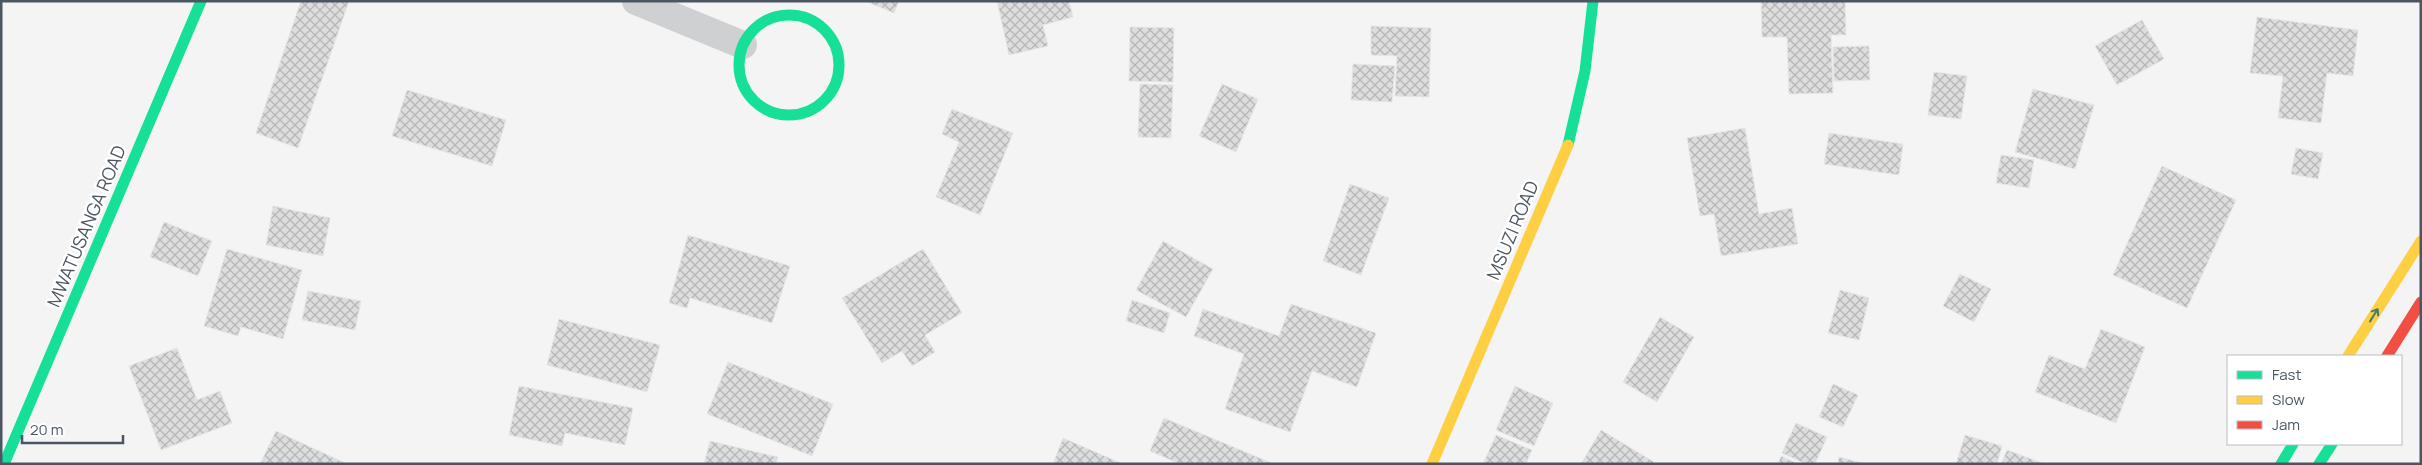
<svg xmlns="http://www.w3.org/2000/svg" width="2422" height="465" font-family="Manrope,sans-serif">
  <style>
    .building { fill: url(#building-cross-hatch); stroke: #e5e6e7 }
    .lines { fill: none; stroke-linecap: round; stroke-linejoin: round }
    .street { stroke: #ced0d2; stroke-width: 28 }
    .fast { stroke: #16e098; stroke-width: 11 }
    .slow { stroke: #ffcf43; stroke-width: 11 }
    .jam { stroke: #f24e42; stroke-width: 11 }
    .oneway { stroke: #3a7f72 }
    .labels { text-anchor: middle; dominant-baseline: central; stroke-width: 5; stroke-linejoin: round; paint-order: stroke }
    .street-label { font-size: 18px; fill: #4a5661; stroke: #fff }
  </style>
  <defs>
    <pattern id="building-cross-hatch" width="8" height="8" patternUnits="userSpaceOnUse" patternTransform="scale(1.25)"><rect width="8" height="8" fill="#ddddde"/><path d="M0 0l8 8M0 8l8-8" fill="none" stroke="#b5b6b7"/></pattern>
  </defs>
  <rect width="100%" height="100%" fill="#f4f4f4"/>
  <g class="building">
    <path d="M301 1H349L298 148 256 133Z"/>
    <path d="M865 1H899L894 13Z"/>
    <path d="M997 1H1069L1073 17 1043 25 1048 46 1009 55Z"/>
    <path d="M1761 1H1845L1846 35H1831L1833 93 1789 94 1787 37H1762Z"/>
    <path d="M2257 17 2358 30 2353 76 2327 73 2321 123 2278 118 2283 76 2250 73Z"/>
    <path d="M2142 20 2164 59 2117 85 2095 46Z"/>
    <path d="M1371 26 1431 28 1429 97 1395 96 1397 56 1371 55Z"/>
    <path d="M1130 27 1174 28 1173 82 1129 81Z"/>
    <path d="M1869 46 1870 80 1834 81 1833 47Z"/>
    <path d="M1353 64 1395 66 1392 102 1351 100Z"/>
    <path d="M1934 72 1967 76 1961 119 1928 115Z"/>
    <path d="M1140 84 1173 85 1171 138 1138 137Z"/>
    <path d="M1222 84 1258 99 1236 152 1199 136Z"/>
    <path d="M2033 89 2094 105 2075 169 2015 152Z"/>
    <path d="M407 90 506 120 492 166 392 136Z"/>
    <path d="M952 109 1013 133 980 215 936 197 959 142 942 134Z"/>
    <path d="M1745 128 1759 214 1792 208 1798 244 1721 256 1714 214 1700 216 1687 138Z"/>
    <path d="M1829 133 1903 144 1899 175 1824 164Z"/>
    <path d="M2296 148 2323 153 2318 179 2291 174Z"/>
    <path d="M2001 155 2034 160 2029 188 1996 183Z"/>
    <path d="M2162 166 2236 200 2187 308 2113 275Z"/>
    <path d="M1350 184 1389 198 1361 275 1323 261Z"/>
    <path d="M273 206 330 218 323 256 266 245Z"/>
    <path d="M164 222 212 241 198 276 150 257Z"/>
    <path d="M688 235 790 266 772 323 690 298 687 308 669 303Z"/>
    <path d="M1163 241 1213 269 1186 317 1136 290Z"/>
    <path d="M227 249 302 270 283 339 241 327 238 336 204 326Z"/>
    <path d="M923 249 962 313 925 335 935 352 912 366 902 351 882 363 842 298Z"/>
    <path d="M1960 274 1991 289 1974 322 1943 306Z"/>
    <path d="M1840 290 1869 298 1859 340 1828 333Z"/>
    <path d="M308 291 361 301 355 330 302 320Z"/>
    <path d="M1132 300 1170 313 1164 333 1126 321Z"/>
    <path d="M1291 304 1376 333 1357 387 1312 371 1290 432 1225 409 1244 354 1194 336 1203 309 1279 336Z"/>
    <path d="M1660 317 1694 337 1657 402 1623 382Z"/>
    <path d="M559 319 660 345 647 392 547 365Z"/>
    <path d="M2101 329 2145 347 2116 423 2035 392 2049 355 2085 369Z"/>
    <path d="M177 348 197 400 220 391 232 423 161 450 129 366Z"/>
    <path d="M728 362 833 404 812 456 707 414Z"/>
    <path d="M1833 384 1858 395 1843 427 1819 417Z"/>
    <path d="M519 386 633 408 625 445 565 433 562 446 509 435Z"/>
    <path d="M1515 386 1553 403 1534 446 1496 430Z"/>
    <path d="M1164 418 1274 464H1180L1150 451Z"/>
    <path d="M1796 423 1827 437 1815 464H1806L1782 453Z"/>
    <path d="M1601 430 1654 462V464H1581Z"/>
    <path d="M276 431 345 463 260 464Z"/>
    <path d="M1496 435 1532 450 1526 464H1483Z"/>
    <path d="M1965 435 2002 446 1997 464H1956Z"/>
    <path d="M1063 438 1123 464H1053Z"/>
    <path d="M710 441 778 457 776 464H704Z"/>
    <path d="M2007 450 2045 464H2001Z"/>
    <path d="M1781 456 1798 464H1778Z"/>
    <path d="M1839 457 1866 464H1838Z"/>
  </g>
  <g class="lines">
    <path class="street" d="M636 1 743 45"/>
    <g class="fast">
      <circle cx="789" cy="65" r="50"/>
      <path d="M1568 145 1585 71 1593 1"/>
      <path d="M4 464 201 1"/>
      <path d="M2281 464 2293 444"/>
      <path d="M2319 464 2332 444"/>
    </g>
    <g class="slow">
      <path d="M2348 356 2421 241"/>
      <path d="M1432 464 1568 145"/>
    </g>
    <path class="jam" d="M2387 356 2421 302"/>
  </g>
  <defs><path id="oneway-shaft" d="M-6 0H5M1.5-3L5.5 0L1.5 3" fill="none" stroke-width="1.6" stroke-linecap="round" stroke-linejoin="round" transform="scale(1.25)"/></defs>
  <use class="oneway" href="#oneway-shaft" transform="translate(2374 315) rotate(-58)"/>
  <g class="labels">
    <g class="street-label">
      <text transform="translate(86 226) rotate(-67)">MWATUSANGA ROAD</text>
      <text transform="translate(1512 230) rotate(-67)">MSUZI ROAD</text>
    </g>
  </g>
  <rect width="2422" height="465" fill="none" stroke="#4a5661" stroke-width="5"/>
  <rect x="2227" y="355" width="175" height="90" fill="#ffffff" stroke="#b7bbc0"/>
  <rect x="2237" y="371" width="25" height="8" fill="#16e098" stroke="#b7bbc0"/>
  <text x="2272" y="380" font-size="15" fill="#4a5661">Fast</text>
  <rect x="2237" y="396" width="25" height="8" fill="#ffcf43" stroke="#b7bbc0"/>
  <text x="2272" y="405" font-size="15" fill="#4a5661">Slow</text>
  <rect x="2237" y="421" width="25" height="8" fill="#f24e42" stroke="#b7bbc0"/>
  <text x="2272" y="430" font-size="15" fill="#4a5661">Jam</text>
  <path d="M22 435v8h101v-8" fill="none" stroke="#4a5661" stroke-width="2.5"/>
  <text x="30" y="435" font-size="15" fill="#4a5661" stroke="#ffffff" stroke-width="4" paint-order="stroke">20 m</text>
</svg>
